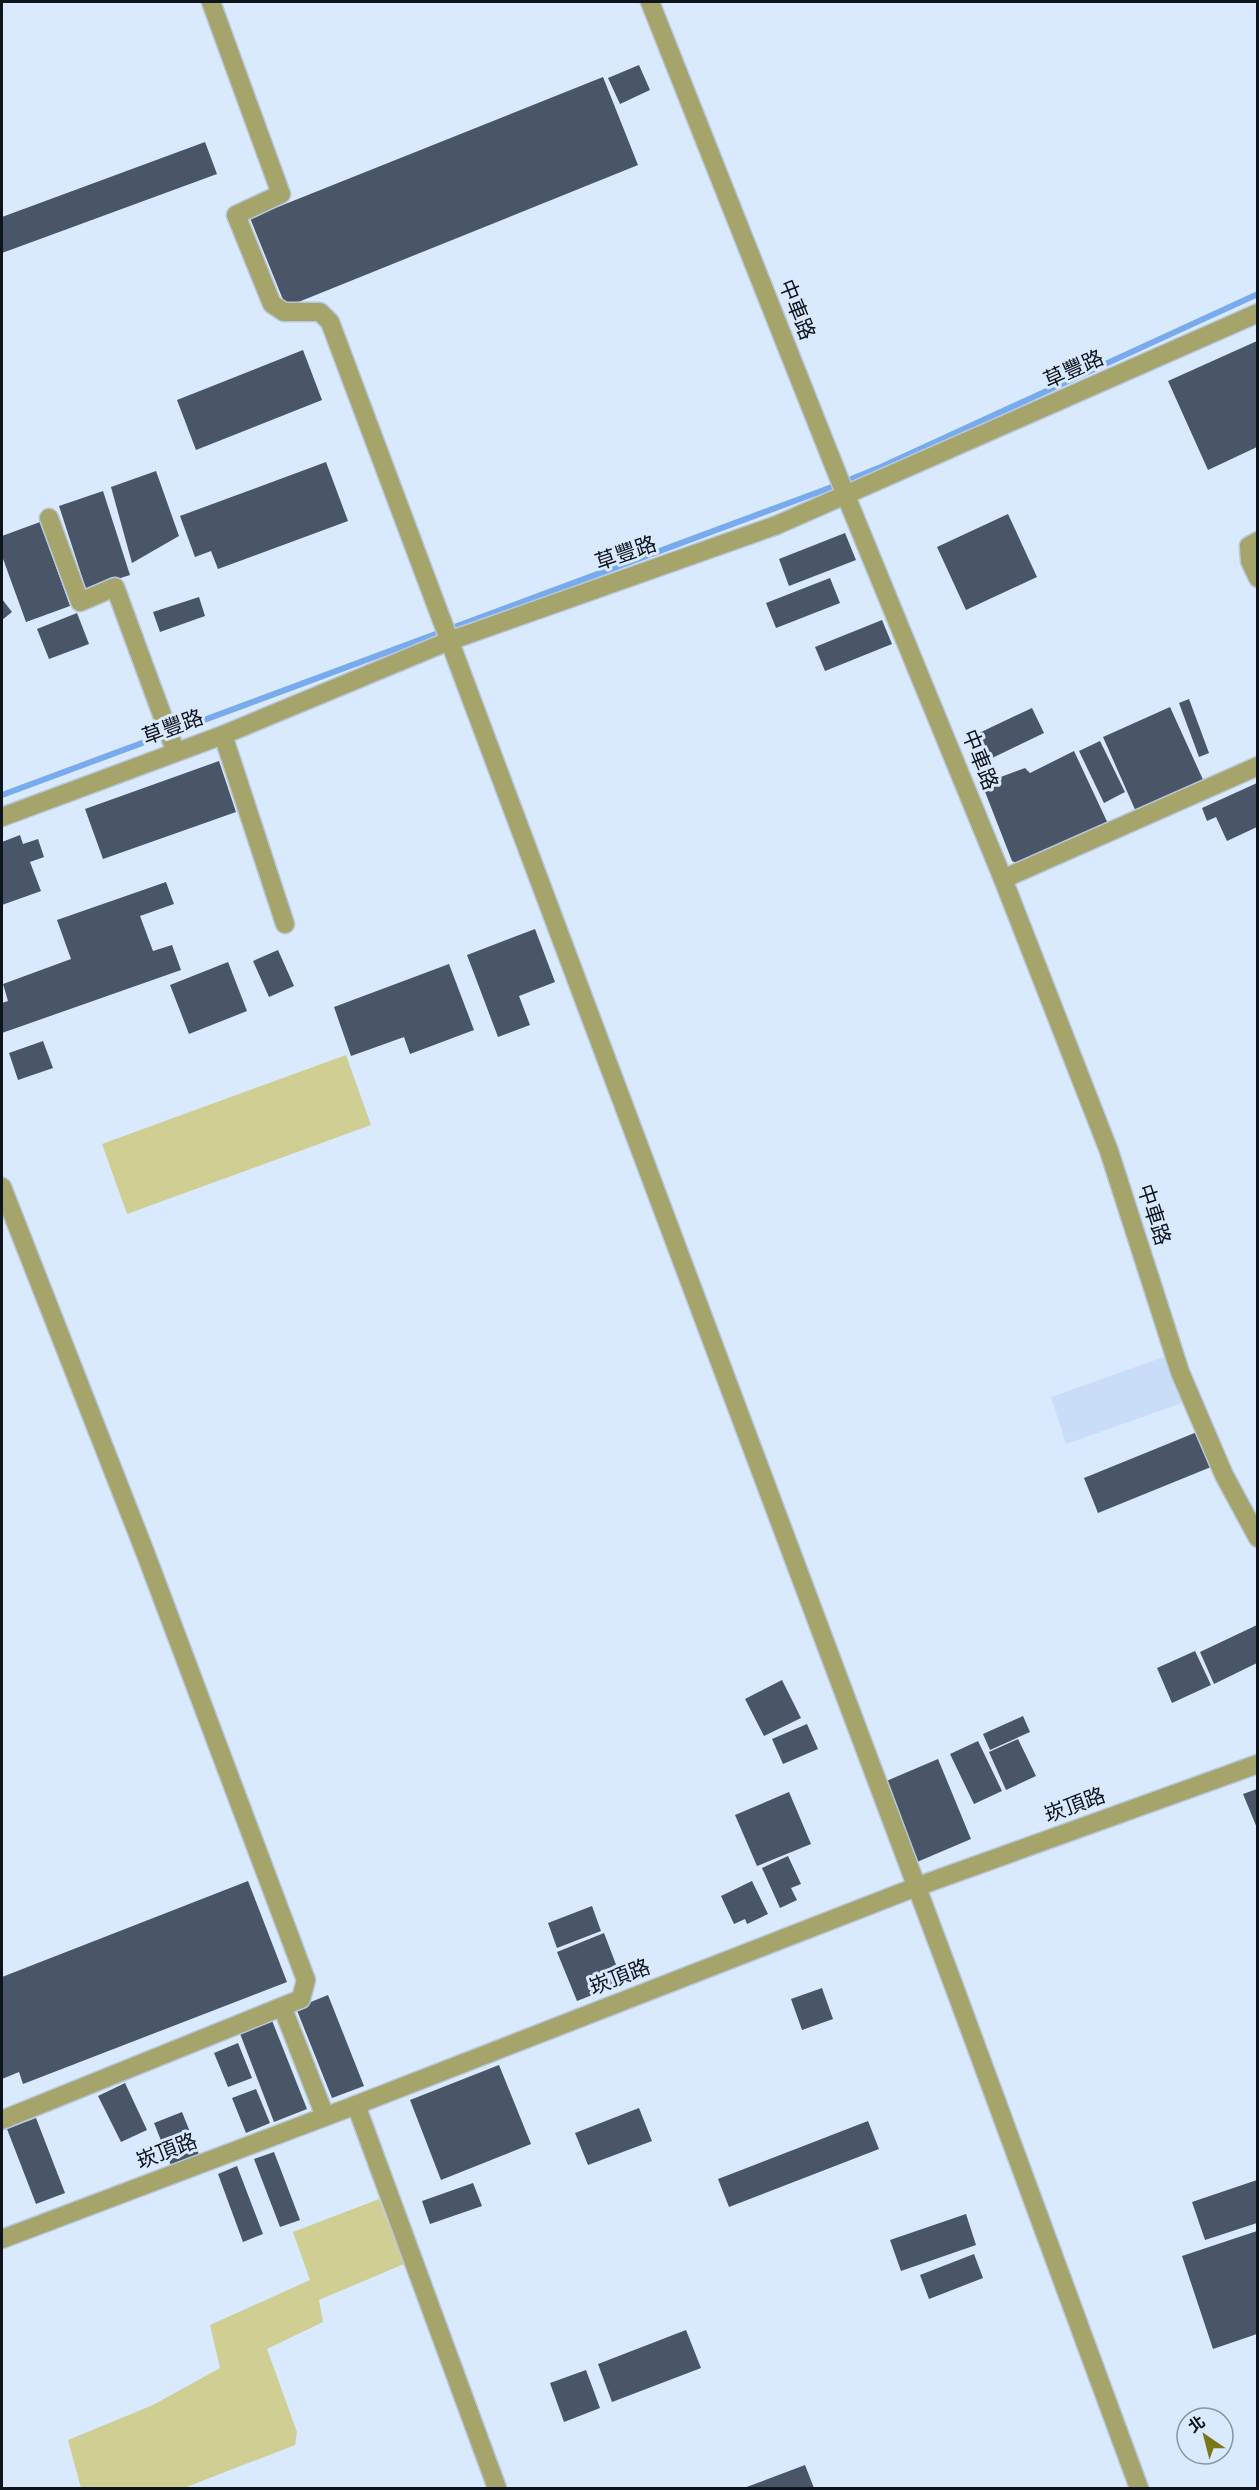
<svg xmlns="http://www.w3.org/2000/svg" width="1259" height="2490" font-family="Spectral,'Noto Sans TC',serif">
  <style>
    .built { fill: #c9ddf8 }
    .green { fill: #d0cf93 }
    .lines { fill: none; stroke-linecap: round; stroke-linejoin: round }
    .stream { stroke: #78abed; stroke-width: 6 }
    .building { fill: #495668 }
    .minor-casing { stroke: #b9c7da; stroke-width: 21 }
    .minor { stroke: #a5a46b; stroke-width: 18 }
    .labels { text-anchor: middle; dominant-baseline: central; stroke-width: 6; stroke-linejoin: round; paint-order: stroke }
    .street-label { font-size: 21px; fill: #0e141b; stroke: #d9e9fe }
  </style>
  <rect width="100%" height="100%" fill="#d9e9fe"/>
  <path class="built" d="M1164 1357 1185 1402 1066 1444 1051 1397Z"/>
  <g class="green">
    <path d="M346 1055 371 1125 127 1214 102 1144Z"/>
    <path d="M379 2199 404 2264 319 2300 323 2322 267 2349 297 2432 295 2445 184 2488H81L68 2440 153 2405 220 2368 210 2325 310 2280 293 2232Z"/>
  </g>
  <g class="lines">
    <path class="stream" d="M2 795 824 490 881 467 1258 294"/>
  </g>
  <g class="building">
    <path d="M639 65 650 90 620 104 608 78Z"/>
    <path d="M603 77 638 165 286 307 250 218Z"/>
    <path d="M205 142 217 174 2 253V217Z"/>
    <path d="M1257 341V447L1208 470 1168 381Z"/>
    <path d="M303 350 322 400 196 450 177 400Z"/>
    <path d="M326 462 348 521 218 569 211 551 195 557 180 516Z"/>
    <path d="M156 471 179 536 132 563 111 487Z"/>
    <path d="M103 491 130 575 86 589 59 506Z"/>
    <path d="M1008 514 1037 577 966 610 937 547Z"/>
    <path d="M40 522 70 606 26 622 2 556V536Z"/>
    <path d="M845 533 856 560 789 586 779 559Z"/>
    <path d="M830 578 840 603 776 628 766 603Z"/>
    <path d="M199 597 205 616 160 632 153 612Z"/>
    <path d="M2 599 12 612 2 620Z"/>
    <path d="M77 613 89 644 49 659 37 629Z"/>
    <path d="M882 620 892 644 825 671 815 647Z"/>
    <path d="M1189 699 1209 753 1199 757 1179 703Z"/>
    <path d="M1170 707 1205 784 1137 814 1103 737Z"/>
    <path d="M1032 708 1044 733 988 760 977 734Z"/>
    <path d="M1100 741 1125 792 1104 803 1079 751Z"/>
    <path d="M1074 751 1110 828 1021 865 1012 861 982 784 1025 768 1030 773Z"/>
    <path d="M219 761 236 812 103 859 85 809Z"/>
    <path d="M1257 783V827L1227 841 1216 817 1207 821 1202 808Z"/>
    <path d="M20 835 23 844 38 839 44 857 30 862 41 891 2 905V842Z"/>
    <path d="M166 882 174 904 140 916 153 951 172 945 181 970 2 1033V1003L8 1001 3 984 71 959 57 920Z"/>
    <path d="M535 929 555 982 519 996 530 1025 498 1037 467 955Z"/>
    <path d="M278 950 294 986 269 997 253 961Z"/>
    <path d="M228 962 247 1011 189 1034 170 985Z"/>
    <path d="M449 964 474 1030 410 1054 404 1037 351 1056 334 1007Z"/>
    <path d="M43 1041 53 1068 18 1080 9 1053Z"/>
    <path d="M1197 1432 1211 1467 1098 1513 1084 1478Z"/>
    <path d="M1257 1625V1663L1214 1684 1200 1652Z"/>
    <path d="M1195 1651 1211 1685 1172 1703 1157 1668Z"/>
    <path d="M782 1680 801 1718 764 1736 745 1699Z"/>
    <path d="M1023 1716 1030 1732 990 1750 983 1734Z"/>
    <path d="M807 1724 818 1749 783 1764 772 1739Z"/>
    <path d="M1018 1739 1036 1776 1006 1790 989 1752Z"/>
    <path d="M978 1741 1002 1791 974 1804 950 1754Z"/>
    <path d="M938 1759 971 1839 917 1862 884 1782Z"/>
    <path d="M1257 1789V1828L1243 1794Z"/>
    <path d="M789 1792 811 1844 757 1866 735 1815Z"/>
    <path d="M788 1856 801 1884 791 1888 797 1900 780 1908 762 1868Z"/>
    <path d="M248 1881 287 1982 23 2084 19 2072 2 2079V1977Z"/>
    <path d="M752 1881 768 1914 747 1924 745 1919 734 1924 721 1896Z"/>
    <path d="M592 1906 601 1931 557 1948 548 1923Z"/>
    <path d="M604 1933 623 1983 577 2001 557 1952Z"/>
    <path d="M822 1988 833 2019 802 2030 791 1999Z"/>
    <path d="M328 1995 364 2086 332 2098 296 2008Z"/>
    <path d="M271 2018 307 2109 274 2122 239 2031Z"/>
    <path d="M238 2043 252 2078 228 2087 214 2053Z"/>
    <path d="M499 2065 531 2144 441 2180 410 2100Z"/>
    <path d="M125 2083 147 2130 121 2142 98 2096Z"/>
    <path d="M256 2089 270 2123 246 2133 232 2098Z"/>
    <path d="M639 2108 652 2141 588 2165 575 2133Z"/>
    <path d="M182 2112 200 2157 172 2168 154 2123Z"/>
    <path d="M36 2118 65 2193 36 2204 7 2129Z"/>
    <path d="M868 2121 879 2149 729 2207 718 2179Z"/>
    <path d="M274 2152 300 2220 280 2227 254 2159Z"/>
    <path d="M237 2166 263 2234 243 2242 218 2174Z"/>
    <path d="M1257 2180V2223L1205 2240 1192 2202Z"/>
    <path d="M473 2183 482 2206 430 2224 422 2201Z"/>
    <path d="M966 2214 976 2245 901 2271 890 2240Z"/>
    <path d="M1257 2231V2334L1213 2349 1182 2256Z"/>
    <path d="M974 2254 983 2278 929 2299 920 2275Z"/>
    <path d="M686 2330 701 2368 612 2402 598 2364Z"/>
    <path d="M586 2370 600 2408 564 2422 550 2383Z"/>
    <path d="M805 2465 814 2488H744Z"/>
  </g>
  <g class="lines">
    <g class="minor-casing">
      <g id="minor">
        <path d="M211 2 281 194 236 215 272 304 284 312H320L330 322 955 1989 1139 2488"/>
        <path d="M650 2 846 496 1003 879 1109 1151 1180 1372 1224 1475 1258 1538"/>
        <path d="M49 518 80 602 115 587 175 750"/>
        <path d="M1258 541 1249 546 1250 561 1258 578"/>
        <path d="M223 735 285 924"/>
        <path d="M2 817 223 735 449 641 777 525 1258 313"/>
        <path d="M1003 879 1258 766"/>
        <path d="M2 1187 145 1552 306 1980 301 1999 2 2120"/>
        <path d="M285 2014 325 2116"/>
        <path d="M356 2105 497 2488"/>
        <path d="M2 2239 356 2105 916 1887 1258 1764"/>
      </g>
    </g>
    <use href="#minor" class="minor"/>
  </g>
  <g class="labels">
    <g class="street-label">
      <text transform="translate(796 310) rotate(68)">中車路</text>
      <text transform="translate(1074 370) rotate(-24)">草豐路</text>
      <text transform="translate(626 554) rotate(-19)">草豐路</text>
      <text transform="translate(173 728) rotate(-20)">草豐路</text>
      <text transform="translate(979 760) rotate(68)">中車路</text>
      <text transform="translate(1153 1215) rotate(72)">中車路</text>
      <text transform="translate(1075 1806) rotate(-20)">崁頂路</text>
      <text transform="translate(620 1978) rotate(-21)">崁頂路</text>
      <text transform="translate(167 2152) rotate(-21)">崁頂路</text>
    </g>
  </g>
  <rect width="1259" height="2490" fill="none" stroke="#0e141b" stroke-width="6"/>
  <g transform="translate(1205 2436) rotate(325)"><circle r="28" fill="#d9e9fe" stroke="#8894a3" stroke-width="1.5"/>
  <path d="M0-4.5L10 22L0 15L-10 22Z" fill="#7a761b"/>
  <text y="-9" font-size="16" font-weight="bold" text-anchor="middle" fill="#0e141b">北</text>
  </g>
</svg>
